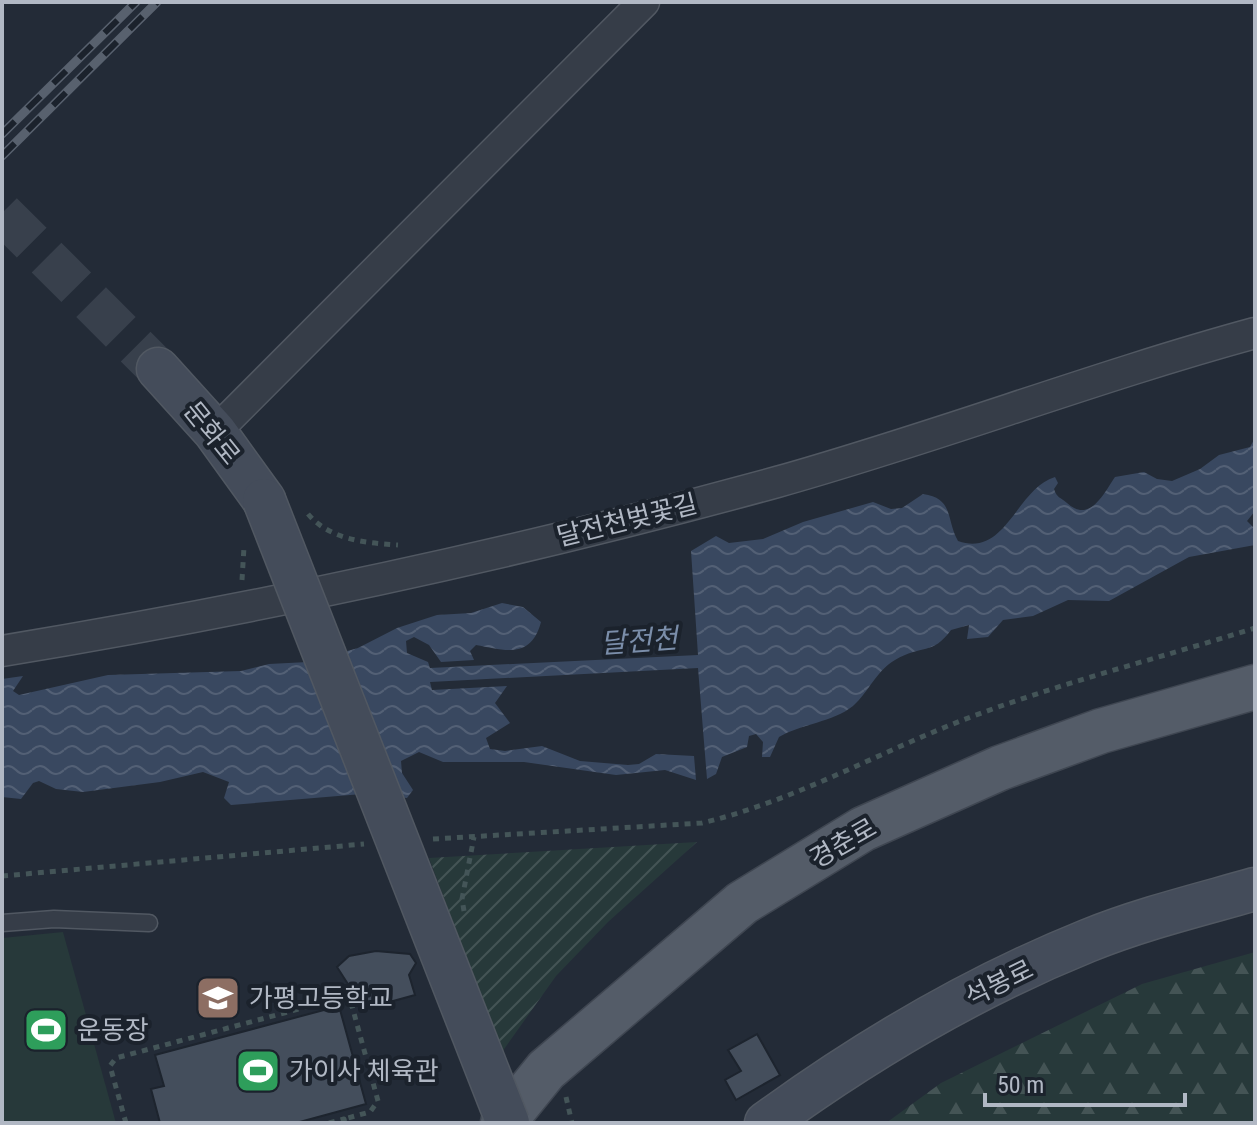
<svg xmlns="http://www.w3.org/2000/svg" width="1257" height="1125" font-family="'Roboto Condensed','Noto Sans KR',sans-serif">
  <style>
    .forest { fill: url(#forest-firs) }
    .garden { fill: url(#garden-furrows) }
    .pitch { fill: #27393a }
    .water { fill: url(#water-waves) }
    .building { fill: #444e5c; stroke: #1d242e; stroke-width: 2 }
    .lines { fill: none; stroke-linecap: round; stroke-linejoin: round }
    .secondary-tunnel { stroke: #38404c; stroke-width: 42; stroke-dasharray: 42 21; stroke-linecap: butt }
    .lane-casing { stroke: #515862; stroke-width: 19 }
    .street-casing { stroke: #515862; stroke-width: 33 }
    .secondary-casing { stroke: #515862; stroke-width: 45 }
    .primary-casing { stroke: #3f4651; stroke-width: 47 }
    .path { stroke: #445558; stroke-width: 5; stroke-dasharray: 6 6; stroke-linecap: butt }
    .lane { stroke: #363d48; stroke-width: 16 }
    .street { stroke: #363d48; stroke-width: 30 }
    .secondary { stroke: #444c5a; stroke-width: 42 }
    .primary { stroke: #545c68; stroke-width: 44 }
    .rail-casing { stroke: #58616e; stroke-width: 9 }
    .rail { stroke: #1b222c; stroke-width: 6; stroke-dasharray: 18; stroke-linecap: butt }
    .secondary-bridge-casing { stroke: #515862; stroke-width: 45; stroke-linecap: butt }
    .secondary-bridge { stroke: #444c5a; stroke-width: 42 }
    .labels { text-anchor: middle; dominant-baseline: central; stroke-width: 8; stroke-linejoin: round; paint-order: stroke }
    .street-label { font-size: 26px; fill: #b1b8c4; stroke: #1b222c }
    .poi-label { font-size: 26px; fill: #b1b8c4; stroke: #1b222c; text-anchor: start }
    .water-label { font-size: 28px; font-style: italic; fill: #7b8eaa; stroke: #1b222c }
  </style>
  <defs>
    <pattern id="forest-firs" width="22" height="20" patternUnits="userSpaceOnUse" patternTransform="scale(2)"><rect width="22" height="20" fill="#27393a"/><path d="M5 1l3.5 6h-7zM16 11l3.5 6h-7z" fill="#445455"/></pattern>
    <pattern id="garden-furrows" width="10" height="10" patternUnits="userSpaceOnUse" patternTransform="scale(2)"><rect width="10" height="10" fill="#27393a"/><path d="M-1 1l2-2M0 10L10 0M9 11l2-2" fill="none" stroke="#445455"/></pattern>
    <pattern id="water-waves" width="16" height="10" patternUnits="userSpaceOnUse" patternTransform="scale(2)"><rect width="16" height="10" fill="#394860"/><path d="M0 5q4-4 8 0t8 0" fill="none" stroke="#536075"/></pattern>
  </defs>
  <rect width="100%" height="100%" fill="#232b37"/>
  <path class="forest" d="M1255 952V1123H886L941 1083 1142 984Z"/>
  <path class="garden" d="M697 842 608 922 556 976 502 1052 429 858Z"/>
  <path class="pitch" d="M63 932 116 1123H2V938Z"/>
  <path class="water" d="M1255 438V511L1247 521 1255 529V545L1189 557 1109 601 1068 600 1033 616 1003 620 988 637 967 639 969 625 951 630C932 656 922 644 895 660 875 672 869 692 853 706 833 722 801 724 779 737L770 757H762L763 742 756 734 749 736 747 747 722 757 716 774 707 779 698 668 430 682 432 690 507 686 495 703 510 723 486 738 490 749 505 751 542 746 580 761 628 765 639 764 656 754 694 756 696 780 665 770 616 775 524 762H443L419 752 401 761 402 773 413 790 407 798 362 794 231 805 224 798 229 782 203 772 160 782 83 792 56 789 39 781 33 783 21 799 2 797V679L23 676 13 691 19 695 108 675 241 671 269 664 308 662 358 648 397 628 437 615 471 613 502 603 523 607 541 622C531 660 504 650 476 645L470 651 474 660 441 662 429 645 414 637 406 641 407 653 428 662 430 668 698 655 691 551 716 536 729 543 763 539 803 522 873 502 891 509 902 508 923 494C954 498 946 520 958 541 1006 558 1016 489 1055 477L1058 483 1054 489C1057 498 1060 497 1067 503 1090 524 1104 493 1115 477L1144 472 1157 479 1172 481 1200 469 1219 455 1250 447Z"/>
  <g class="building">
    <path d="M376 951 410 954 416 963 409 975 415 995 364 1009 337 967 349 956Z"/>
    <path d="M339 1006 366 1104 296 1123H160L151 1089 164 1086 155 1055Z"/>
    <path d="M757 1034 780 1075 736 1100 725 1080 741 1071 728 1050Z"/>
  </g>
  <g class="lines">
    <path class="secondary-tunnel" d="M2 213 158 369"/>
    <g class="lane-casing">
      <path id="lane" d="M2 923 54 919 149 923"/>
    </g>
    <g class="street-casing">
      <g id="street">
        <path d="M215 432 644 2"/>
        <path d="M2 651C262 608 523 552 777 482 938 437 1094 377 1255 333"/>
      </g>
    </g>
    <g class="secondary-casing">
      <g id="secondary">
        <path d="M158 369 215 432 264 500"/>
        <path d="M766 1123C865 1051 973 987 1087 941 1141 919 1199 905 1255 889"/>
      </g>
    </g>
    <g class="primary-casing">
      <path id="primary" d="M503 1123 546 1070 742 903 863 829 1000 768 1101 731 1255 687"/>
    </g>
    <g class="path">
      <path d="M308 514C330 540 366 543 398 545"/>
      <path d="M242 580 244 547"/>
      <path d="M433 839 702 823C794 801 875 754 963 720 1056 684 1160 658 1255 628"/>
      <path d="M2 876 364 844"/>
      <path d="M464 911 462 899 474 837"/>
      <path d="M566 1097 572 1123"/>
      <path d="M126 1123 110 1066 116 1058 340 998 352 1006 378 1101 370 1112 344 1119"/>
      <path d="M329 1123 344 1119 345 1123"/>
    </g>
    <use href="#lane" class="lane"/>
    <use href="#street" class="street"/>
    <use href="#secondary" class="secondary"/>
    <use href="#primary" class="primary"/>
    <g class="rail-casing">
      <g id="rail">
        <path d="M2 134 136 2"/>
        <path d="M2 156 157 2"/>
      </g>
    </g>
    <use href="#rail" class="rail"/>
    <g class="secondary-bridge-casing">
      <path id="secondary-bridge" d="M264 500 508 1123"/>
    </g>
    <use href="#secondary-bridge" class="secondary-bridge"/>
  </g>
  <defs>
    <g id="school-square" transform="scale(2.3)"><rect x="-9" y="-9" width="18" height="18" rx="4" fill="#8d6e63" stroke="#1b222c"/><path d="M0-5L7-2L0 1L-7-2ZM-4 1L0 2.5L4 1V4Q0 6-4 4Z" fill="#fff"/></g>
    <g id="stadium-square" transform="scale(2.3)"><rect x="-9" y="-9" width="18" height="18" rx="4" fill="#2e9e5b" stroke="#1b222c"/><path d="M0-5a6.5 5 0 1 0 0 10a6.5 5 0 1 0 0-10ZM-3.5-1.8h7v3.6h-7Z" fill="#fff"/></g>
  </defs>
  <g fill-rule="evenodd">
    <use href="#school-square" x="218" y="998"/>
    <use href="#stadium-square" x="46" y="1030"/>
    <use href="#stadium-square" x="258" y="1071"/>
  </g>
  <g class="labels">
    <g class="street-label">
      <text transform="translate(212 433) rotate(51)">문화로</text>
      <text transform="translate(627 520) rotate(-14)">달전천벚꽃길</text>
      <text transform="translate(843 843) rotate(-30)">경춘로</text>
      <text transform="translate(999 983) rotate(-26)">석봉로</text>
    </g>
    <g class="poi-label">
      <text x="249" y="998">가평고등학교</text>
      <text x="77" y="1030">운동장</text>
      <text x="289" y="1071">가이사 체육관</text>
    </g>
    <g class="water-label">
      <text transform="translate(639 641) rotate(-4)">달전천</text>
    </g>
  </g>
  <rect width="1257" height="1125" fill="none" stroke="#b1b8c4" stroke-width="8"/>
  <path d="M985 1093v12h200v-12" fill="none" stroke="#b1b8c4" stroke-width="4"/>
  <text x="997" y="1093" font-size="24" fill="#b1b8c4" stroke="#1b222c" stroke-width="6" paint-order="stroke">50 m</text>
</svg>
